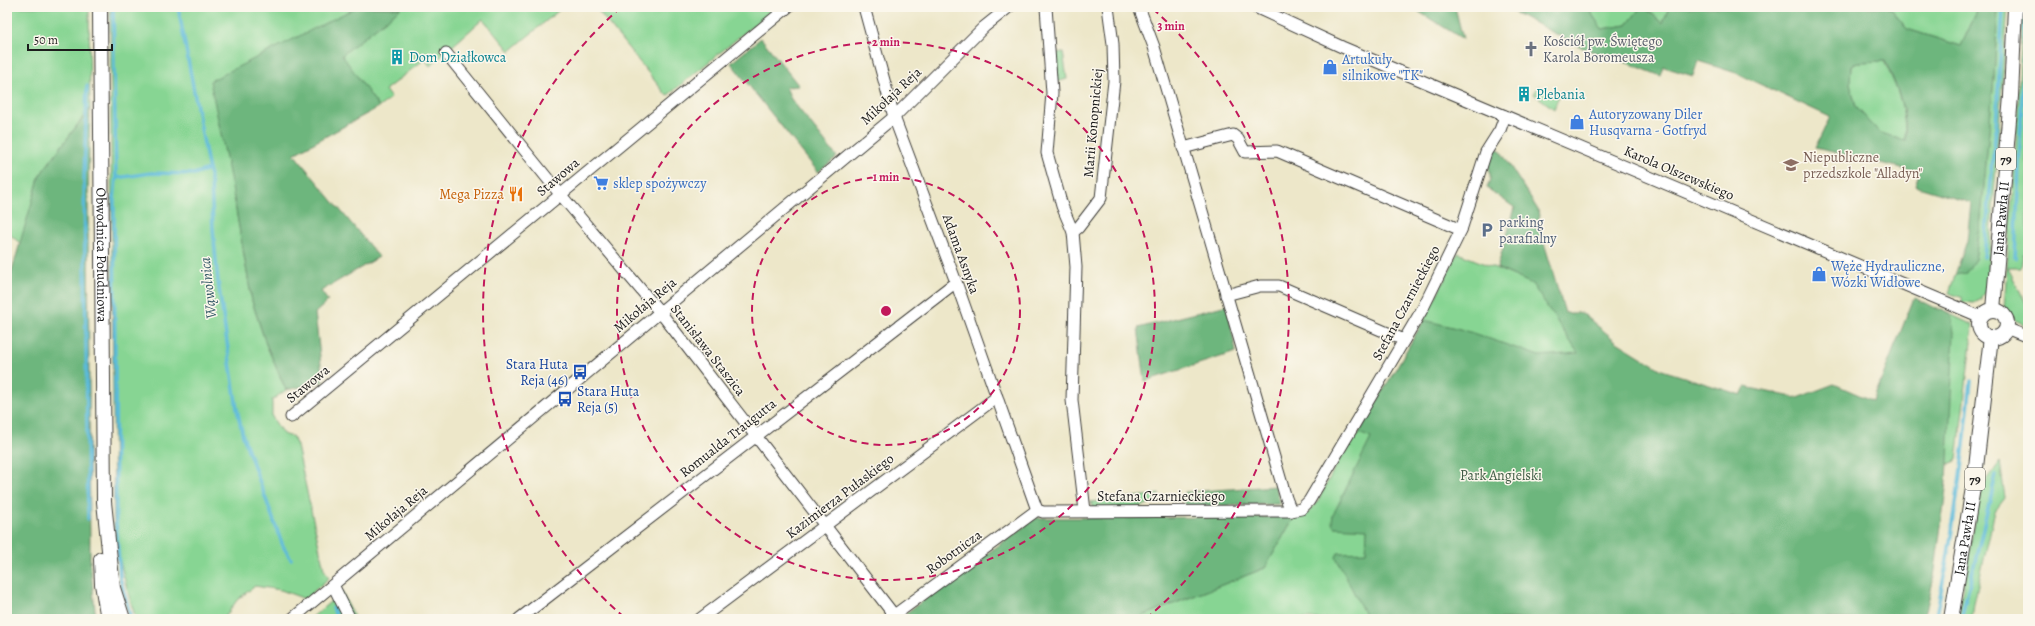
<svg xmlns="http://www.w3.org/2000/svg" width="2035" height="626" font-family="Alegreya,serif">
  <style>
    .green { fill: #87d593; stroke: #527858 }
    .forest { fill: #6db67d; stroke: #44694c; fill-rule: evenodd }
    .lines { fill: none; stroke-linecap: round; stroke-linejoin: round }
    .stream { stroke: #5cbada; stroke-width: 3.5 }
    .minor-casing { stroke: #3b3a36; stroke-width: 13 }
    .major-casing { stroke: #3b3a36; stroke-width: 16 }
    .minor { stroke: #fff; stroke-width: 11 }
    .major { stroke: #fff; stroke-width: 14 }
    .ring { fill: none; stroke: #c2185b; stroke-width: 2; stroke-dasharray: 7 5 }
    .labels { text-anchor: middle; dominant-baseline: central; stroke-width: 3; stroke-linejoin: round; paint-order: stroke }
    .shield { fill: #fbf7ec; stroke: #5f5e5a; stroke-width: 1 }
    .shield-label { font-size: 13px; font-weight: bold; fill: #1c1c1c }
    .worship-label { font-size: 14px; fill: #5b616d; stroke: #fbf7ec; text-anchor: start }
    .culture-label { font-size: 14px; fill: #0d838f; stroke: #fbf7ec; text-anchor: start }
    .shop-label { font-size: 14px; fill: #366cbe; stroke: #fbf7ec; text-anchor: start }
    .street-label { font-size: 14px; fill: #1c1c1c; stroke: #fbf7ec }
    .education-label { font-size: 14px; fill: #785e54; stroke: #fbf7ec; text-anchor: start }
    .food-label { font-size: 14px; fill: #c56008; stroke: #fbf7ec; text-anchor: end }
    .service-label { font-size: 14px; fill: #4e5e75; stroke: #fbf7ec; text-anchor: start }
    .transit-label { font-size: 14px; fill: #164399; stroke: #fbf7ec; text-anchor: end }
    .park-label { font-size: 14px; fill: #415d46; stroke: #fbf7ec }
    .water-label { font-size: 15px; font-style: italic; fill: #365b68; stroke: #fbf7ec }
    .centre { fill: #c2185b; stroke: #fbf7ec; stroke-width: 2 }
    .ring-label { font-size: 12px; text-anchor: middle; font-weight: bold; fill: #c2185b; stroke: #fbf7ec; stroke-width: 3; stroke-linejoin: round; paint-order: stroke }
  </style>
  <rect width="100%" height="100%" fill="#fbf7ec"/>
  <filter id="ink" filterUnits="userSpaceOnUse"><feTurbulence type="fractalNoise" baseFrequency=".025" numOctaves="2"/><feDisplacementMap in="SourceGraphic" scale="8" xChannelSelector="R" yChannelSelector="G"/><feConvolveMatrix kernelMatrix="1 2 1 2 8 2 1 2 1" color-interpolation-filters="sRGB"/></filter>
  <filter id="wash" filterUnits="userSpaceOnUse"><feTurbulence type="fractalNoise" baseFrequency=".012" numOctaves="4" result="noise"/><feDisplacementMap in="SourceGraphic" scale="16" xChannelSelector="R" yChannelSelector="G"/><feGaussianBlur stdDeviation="0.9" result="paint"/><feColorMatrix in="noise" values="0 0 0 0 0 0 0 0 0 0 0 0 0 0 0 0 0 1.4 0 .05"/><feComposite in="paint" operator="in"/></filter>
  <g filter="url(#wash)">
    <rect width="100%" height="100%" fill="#ede7c9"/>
    <g class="green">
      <path d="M7 7H89L90 108 40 175 21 244 7 232Z"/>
      <path d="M110 7H563L510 51 483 19 430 66 425 59 385 90 391 98 379 107 232 187 252 301 266 344 286 390 272 400V417L283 434 293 437 297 446 324 569 329 578 305 599 281 590 255 586 237 600 224 619H136C127 593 122 566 114 539Z"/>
      <path d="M595 7H776L667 96Z"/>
      <path d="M1587 7H1641L1627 25 1602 29Z"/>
      <path d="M1644 7H1669L1663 23Z"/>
      <path d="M1886 7H1979L1961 46 1907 29 1891 9Z"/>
      <path d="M1998 7H2008L1987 288 1980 300 1974 303 1962 302V298L1949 293 1955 275 1966 272 1975 259 1980 228 1994 77Z"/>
      <path d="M2023 7H2028V146L2026 162 2028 163V254H2023L2021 268H2008L2028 307V326L2008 317 2004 308 2015 157Z"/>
      <path d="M1063 52 1067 79 1056 82 1054 53Z"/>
      <path d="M1884 61C1898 90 1906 109 1905 142L1879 132 1856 107 1850 83 1851 66 1858 62Z"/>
      <path d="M1538 86 1559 96 1554 109 1534 94Z"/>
      <path d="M1458 253 1532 283 1579 353 1828 467 1941 310 1973 325 1957 460 1920 477 1864 619H1135L1265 568 1294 517 1306 515 1316 504 1339 460 1355 439 1424 320Z"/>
      <path d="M2000 462 2005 498 1995 511 1974 603 1972 619H1957L1981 488Z"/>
      <path d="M1160 494C1149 513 1112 508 1093 508L1091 502Z"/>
      <path d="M342 592 355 619H310Z"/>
    </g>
    <g class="forest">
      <path d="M357 7 401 8 342 55 379 107 294 154 379 257 321 291 328 301 315 313 323 382 286 390 266 344 252 301 232 187 210 81Z"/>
      <path d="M1411 7H1455L1463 39Z"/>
      <path d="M1504 7H1587L1602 29 1627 25 1641 7H1644L1663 23 1669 7H1886L1891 9 1907 29 1961 46 1979 7H1998L1994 77 1980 228 1975 259 1966 273 1955 275 1967 241 1971 203 1915 186 1919 174 1902 168 1815 148 1830 117 1736 73 1698 61 1693 76 1664 67 1661 76 1633 65 1585 49ZM1885 61C1897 87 1908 112 1905 141L1879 132 1856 107 1850 83 1851 66 1858 62Z"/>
      <path d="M761 38 799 86 786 87 791 99 837 157 818 172 731 63Z"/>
      <path d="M90 108 88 193 90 560 95 610 97 619H7V287L40 175Z"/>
      <path d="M1495 148 1500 150 1538 210 1542 236 1565 313H1582L1617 342 1662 370 1741 395 1745 387 1797 398 1834 384 1873 401 1914 298 1951 315 1954 332 1947 482 1934 577 1924 619H1367L1336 557 1338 553 1366 552 1367 529 1334 527 1332 523 1333 515 1371 438 1359 433 1424 320 1464 330 1539 356 1578 353 1532 284 1497 268 1515 208 1487 188C1488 184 1491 179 1490 175 1490 163 1481 160 1495 148Z"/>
      <path d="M1227 305 1236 352 1145 381 1138 328Z"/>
      <path d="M1276 486 1280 504 1188 507 1182 501 1185 492Z"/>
      <path d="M1294 517 1265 568 1135 619H898L1036 518Z"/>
    </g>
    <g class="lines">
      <g class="stream">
        <path d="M113 7 116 178 114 200 116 522 120 578 131 619"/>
        <path d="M178 7 211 181 213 229 218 282 237 409 243 436 283 546 291 559"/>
        <path d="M87 86 84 178 88 519"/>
        <path d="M116 178 151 173 194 174 209 169"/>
        <path d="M1984 257 1996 126 2003 7"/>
        <path d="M2015 258 2026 7"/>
        <path d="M333 608 337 619"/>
        <path d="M1935 619C1953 540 1963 461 1971 381"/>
        <path d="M1961 619 1996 475"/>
      </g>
    </g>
  </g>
  <g filter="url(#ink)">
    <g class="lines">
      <g class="minor-casing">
        <g id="minor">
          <path d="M864 7 894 117 956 282 1037 510"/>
          <path d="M1046 7 1052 93 1047 153 1062 206 1073 232 1076 267 1072 400 1085 511"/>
          <path d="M1139 7 1154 47 1286 498 1291 511"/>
          <path d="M1255 7 1342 47 1981 317"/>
          <path d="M446 53 560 194 664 317 894 615"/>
          <path d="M1183 148 1233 135 1238 139 1245 152 1277 151 1461 230"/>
          <path d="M1073 232 1078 228 1101 198 1114 81 1113 44 1108 7"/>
          <path d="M1226 295 1260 286H1279L1404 340"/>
          <path d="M2006 328 2028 337"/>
          <path d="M291 417 788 7"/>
          <path d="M1037 510 1043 512 1291 511 1301 509 1309 501 1423 308 1461 230 1486 152 1500 130 1505 116"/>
          <path d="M333 585 350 619"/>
          <path d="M292 619 894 117 984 27 1009 7"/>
          <path d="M519 619 956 282"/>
          <path d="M700 619 997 397"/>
          <path d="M889 619 1037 510"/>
        </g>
      </g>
      <g class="major-casing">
        <g id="major">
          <path id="s1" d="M100 7 104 502 113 588 123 619"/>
          <path id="s2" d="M1993 310 2011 96 2015 7"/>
          <circle cx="1993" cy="324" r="14"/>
          <path d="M101 559 102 584 108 619"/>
          <path id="s3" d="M1951 619 1975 476 1991 337"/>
        </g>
      </g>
      <use href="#minor" class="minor"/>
      <use href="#major" class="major"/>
    </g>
  </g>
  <g class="ring">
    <circle cx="886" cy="311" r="134"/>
    <circle cx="886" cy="311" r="269"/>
    <path d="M624 617A403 403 0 0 1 619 9M1153 9A403 403 0 0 1 1148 617"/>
  </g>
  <defs>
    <g id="church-bare" transform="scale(1.2)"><path d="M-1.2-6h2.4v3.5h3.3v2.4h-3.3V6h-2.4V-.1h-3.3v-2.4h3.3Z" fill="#6b7280" stroke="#fbf7ec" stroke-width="2.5" paint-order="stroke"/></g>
    <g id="building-bare" transform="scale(1.2)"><path d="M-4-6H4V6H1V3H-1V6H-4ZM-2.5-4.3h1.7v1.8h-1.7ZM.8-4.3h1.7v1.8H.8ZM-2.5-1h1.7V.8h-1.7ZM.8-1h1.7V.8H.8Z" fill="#0f9aa8" stroke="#fbf7ec" stroke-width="2.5" paint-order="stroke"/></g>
    <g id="shop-bare" transform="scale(1.2)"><path d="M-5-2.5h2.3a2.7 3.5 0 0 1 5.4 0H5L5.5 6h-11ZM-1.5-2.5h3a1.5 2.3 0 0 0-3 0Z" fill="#3f7fe0" stroke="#fbf7ec" stroke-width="2.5" paint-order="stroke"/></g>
    <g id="school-bare" transform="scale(1.2)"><path d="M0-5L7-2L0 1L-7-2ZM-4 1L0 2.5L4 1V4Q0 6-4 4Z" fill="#8d6e63" stroke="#fbf7ec" stroke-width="2.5" paint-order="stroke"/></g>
    <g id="supermarket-bare" transform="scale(1.2)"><path d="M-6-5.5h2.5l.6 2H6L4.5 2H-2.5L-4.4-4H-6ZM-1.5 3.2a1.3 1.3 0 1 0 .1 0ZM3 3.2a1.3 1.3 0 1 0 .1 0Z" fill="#3f7fe0" stroke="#fbf7ec" stroke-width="2.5" paint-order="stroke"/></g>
    <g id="restaurant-bare" transform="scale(1.2)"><path d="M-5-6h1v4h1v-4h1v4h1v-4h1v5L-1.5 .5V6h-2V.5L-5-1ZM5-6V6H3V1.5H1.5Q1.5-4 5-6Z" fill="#e8710a" stroke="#fbf7ec" stroke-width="2.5" paint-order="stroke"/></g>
    <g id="parking-bare" transform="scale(1.2)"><path d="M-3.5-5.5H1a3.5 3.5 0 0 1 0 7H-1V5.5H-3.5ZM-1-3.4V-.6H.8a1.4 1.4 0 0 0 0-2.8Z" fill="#5c6f8a" stroke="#fbf7ec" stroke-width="2.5" paint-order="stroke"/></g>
    <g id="bus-bare" transform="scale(1.2)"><path d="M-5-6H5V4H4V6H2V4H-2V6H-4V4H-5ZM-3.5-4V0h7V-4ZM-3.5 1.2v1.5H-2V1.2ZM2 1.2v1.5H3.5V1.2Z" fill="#1a4fb4" stroke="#fbf7ec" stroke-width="2.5" paint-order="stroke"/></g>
  </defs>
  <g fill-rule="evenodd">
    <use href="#church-bare" x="1531" y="49"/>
    <use href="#building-bare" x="397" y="57"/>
    <use href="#shop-bare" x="1330" y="67"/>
    <use href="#building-bare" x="1524" y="94"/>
    <use href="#shop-bare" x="1577" y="122"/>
    <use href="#school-bare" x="1791" y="165"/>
    <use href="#supermarket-bare" x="601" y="183"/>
    <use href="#restaurant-bare" x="516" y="194"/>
    <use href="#parking-bare" x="1487" y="230"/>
    <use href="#shop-bare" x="1819" y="274"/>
    <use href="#bus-bare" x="580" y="372"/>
    <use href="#bus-bare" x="565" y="399"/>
  </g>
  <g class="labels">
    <g class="shield">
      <rect x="1996" y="148" width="20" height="22" rx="3"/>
      <rect x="1965" y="468" width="20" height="22" rx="3"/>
    </g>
    <g class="shield-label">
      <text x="2006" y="159">79</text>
      <text x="1975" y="479">79</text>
    </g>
    <g class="worship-label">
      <text x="1543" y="41">Kościół pw. Świętego<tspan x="1543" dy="16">Karola Boromeusza</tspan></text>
    </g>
    <g class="culture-label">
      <text x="409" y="57">Dom Działkowca</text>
      <text x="1536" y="94">Plebania</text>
    </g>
    <g class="shop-label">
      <text x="1342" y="59">Artukuły<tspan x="1342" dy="16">silnikowe "TK"</tspan></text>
      <text x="1589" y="114">Autoryzowany Diler<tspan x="1589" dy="16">Husqvarna - Gotfryd</tspan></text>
      <text x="613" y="183">sklep spożywczy</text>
      <text x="1831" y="266">Węże Hydrauliczne,<tspan x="1831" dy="16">Wózki Widłowe</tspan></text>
    </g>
    <g class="street-label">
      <text transform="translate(891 96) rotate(-43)">Mikołaja Reja</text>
      <text transform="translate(1093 123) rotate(-85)">Marii Konopnickiej</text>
      <text transform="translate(1679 173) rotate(23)">Karola Olszewskiego</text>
      <text transform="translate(558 177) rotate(-40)">Stawowa</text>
      <text stroke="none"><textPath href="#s2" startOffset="92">Jana Pawła II</textPath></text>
      <text transform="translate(961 254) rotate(70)">Adama Asnyka</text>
      <text stroke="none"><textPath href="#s1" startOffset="248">Obwodnica Południowa</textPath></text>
      <text transform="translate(1406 303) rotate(-62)">Stefana Czarnieckiego</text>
      <text transform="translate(645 305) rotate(-40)">Mikołaja Reja</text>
      <text transform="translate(708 350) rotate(52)">Stanisława Staszica</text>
      <text transform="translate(308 384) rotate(-39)">Stawowa</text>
      <text transform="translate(728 438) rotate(-38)">Romualda Traugutta</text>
      <text transform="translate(840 496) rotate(-37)">Kazimierza Pułaskiego</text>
      <text x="1161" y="496">Stefana Czarnieckiego</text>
      <text transform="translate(396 513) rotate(-40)">Mikołaja Reja</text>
      <text stroke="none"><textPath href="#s3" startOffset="82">Jana Pawła II</textPath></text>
      <text transform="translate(954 552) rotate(-36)">Robotnicza</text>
    </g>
    <g class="education-label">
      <text x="1803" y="157">Niepubliczne<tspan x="1803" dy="16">przedszkole "Alladyn"</tspan></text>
    </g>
    <g class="food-label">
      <text x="504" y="194">Mega Pizza</text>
    </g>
    <g class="service-label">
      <text x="1499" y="222">parking<tspan x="1499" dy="16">parafialny</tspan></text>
    </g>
    <g class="transit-label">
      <text x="568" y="364">Stara Huta<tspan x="568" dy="16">Reja (46)</tspan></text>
      <text x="577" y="391" text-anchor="start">Stara Huta<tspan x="577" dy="16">Reja (5)</tspan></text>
    </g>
    <g class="park-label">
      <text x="1501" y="475">Park Angielski</text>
    </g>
    <g class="water-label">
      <text transform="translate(208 288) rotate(-96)">Wąwolnica</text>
    </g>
  </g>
  <circle cx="886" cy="311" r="6" class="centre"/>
  <g class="ring-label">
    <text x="1171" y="30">3 min</text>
    <text x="886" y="46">2 min</text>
    <text x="886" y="181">1 min</text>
  </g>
  <rect width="2035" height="626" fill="none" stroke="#fbf7ec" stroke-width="24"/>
  <path d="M28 44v6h84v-6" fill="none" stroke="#1c1c1c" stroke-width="2"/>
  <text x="34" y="44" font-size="12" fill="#1c1c1c" stroke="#fbf7ec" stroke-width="3" paint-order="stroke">50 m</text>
</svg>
